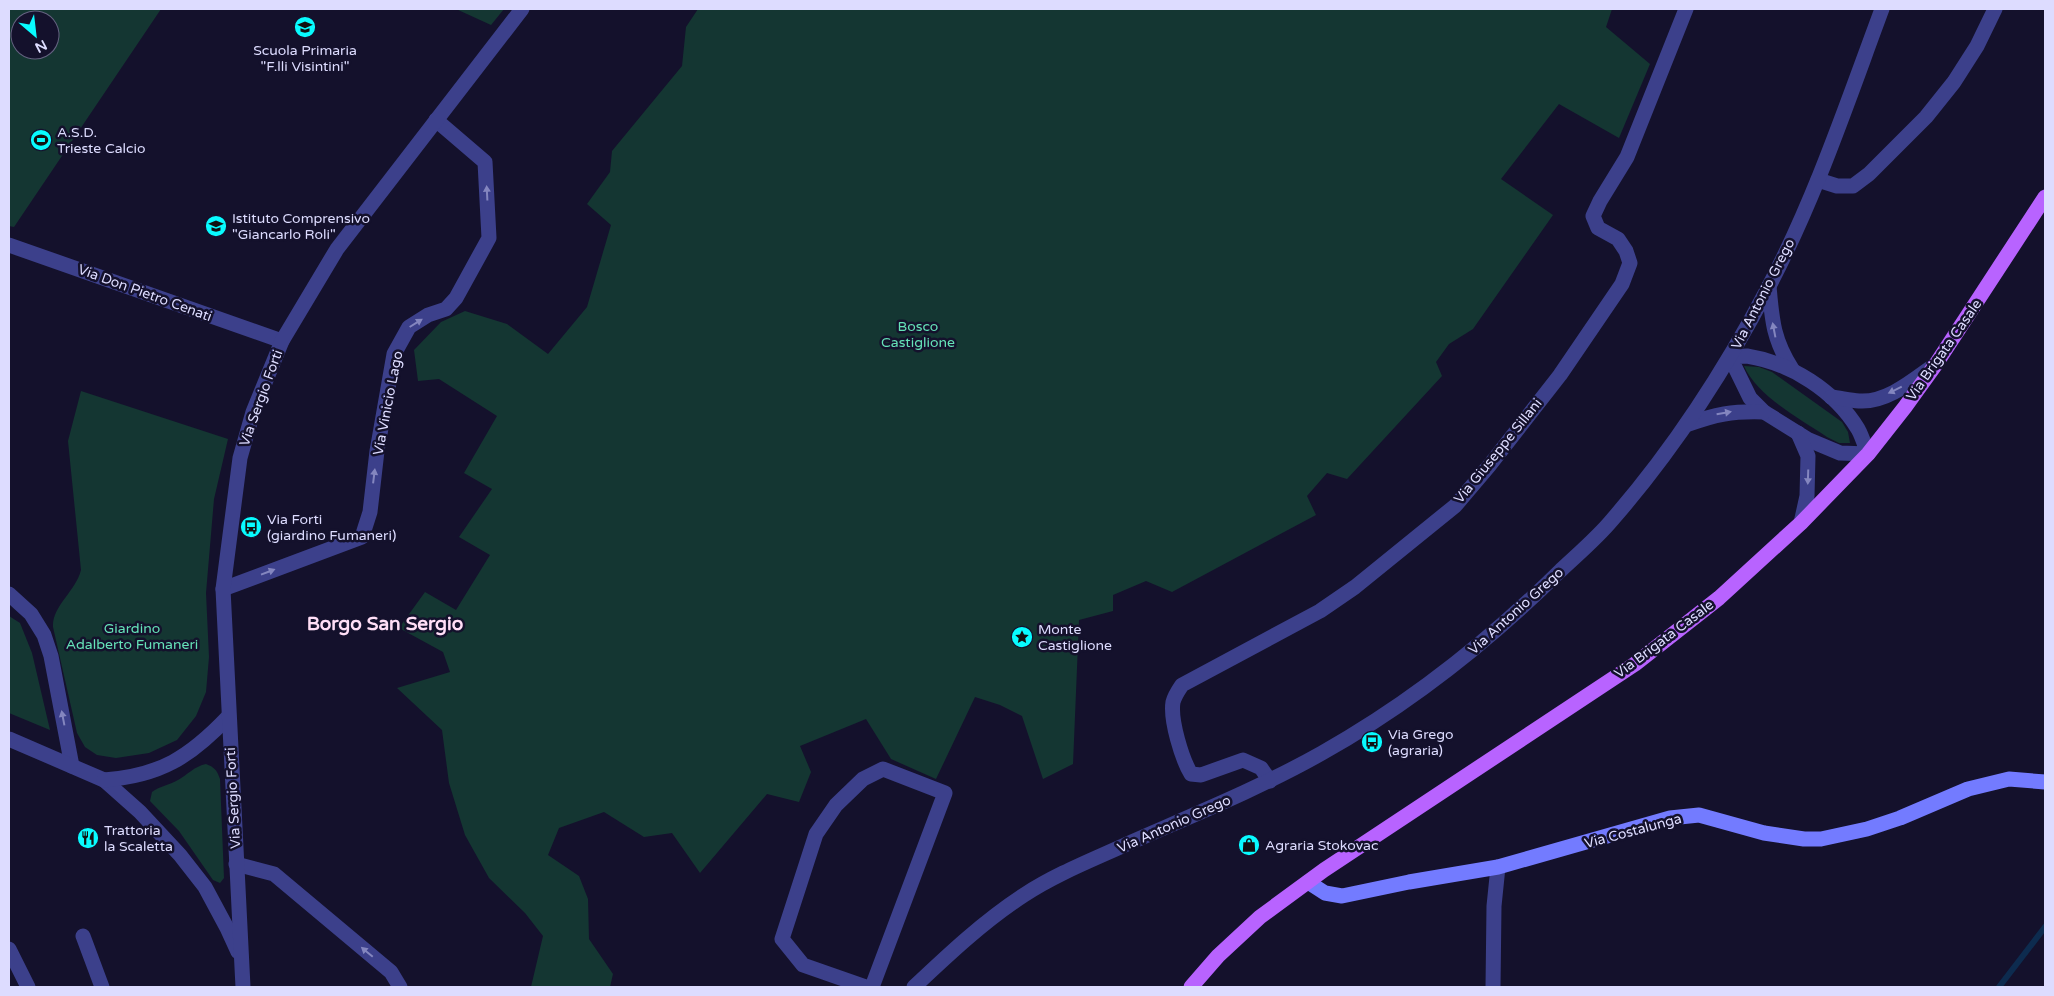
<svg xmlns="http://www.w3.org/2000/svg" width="2054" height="996" font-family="'Varela Round',sans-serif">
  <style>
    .green { fill: #143632; fill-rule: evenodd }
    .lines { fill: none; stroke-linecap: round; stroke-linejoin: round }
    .stream { stroke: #0d2b4f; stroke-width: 6 }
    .street { stroke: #3c408b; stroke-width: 15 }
    .secondary { stroke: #737bff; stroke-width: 15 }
    .primary { stroke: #b863ff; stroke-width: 15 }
    .oneway { fill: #8486bf }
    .labels { text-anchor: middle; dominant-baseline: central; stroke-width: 5; stroke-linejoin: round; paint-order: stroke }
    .poi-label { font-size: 14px; fill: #dddcff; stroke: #14112c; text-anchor: start }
    .street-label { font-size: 14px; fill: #dddcff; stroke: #14112c }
    .park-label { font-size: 14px; fill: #65e2b8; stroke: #14112c }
    .district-label { font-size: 19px; font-weight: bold; fill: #ffdef6; stroke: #14112c }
  </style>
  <rect width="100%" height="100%" fill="#14112c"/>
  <g class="green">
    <path d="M9 9H161L14 227 9 226ZM20 20H50V50H20Z"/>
    <path d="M456 9H504L491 25Z"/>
    <path d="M698 9H1612L1606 27 1650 64 1619 138 1559 104 1501 179 1553 215 1473 329 1449 344 1436 362 1442 376 1347 479 1327 473 1307 496 1316 515 1172 592 1146 581 1113 595V611L1079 620 1073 764 1043 779 1022 716 1000 705 975 697 936 779 891 759 866 719 800 746 811 772 799 802 767 794 700 873 672 833 644 837 604 812 559 828 548 855 579 876 588 899 589 939 613 974 610 987H531L543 936 525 913 489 878 465 835 449 783 442 730 397 688 450 672 443 652 399 628 425 592 456 610 490 555 459 537 492 489 464 473 497 416 439 379 418 381 414 350 441 322 465 311 507 324 548 354 587 307 611 225 587 204 610 172 612 151 682 66 686 27Z"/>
    <path d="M1744 366 1759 367 1772 372 1842 422 1848 432 1850 443H1839L1827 437C1800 419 1757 396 1744 366Z"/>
    <path d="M81 391 228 439 214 499 206 593 209 657 206 692 196 716 177 740 149 753 116 758 97 755 85 747 77 733 53 627C52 606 76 591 81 570L68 441Z"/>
    <path d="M9 616 20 623 32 653 50 730 9 713Z"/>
    <path d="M206 764C214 767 217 770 220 779L224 878 220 883 213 880 179 831 150 801 152 792C160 786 169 785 178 780 187 775 195 766 206 764Z"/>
  </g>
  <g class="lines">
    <path class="stream" d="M1999 987 2045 927"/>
    <g class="street">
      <path d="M1818 180 1837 186H1853L1869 174 1926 117 1954 82 1977 46 1995 9"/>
      <path d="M9 245 282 341"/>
      <path d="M1769 286C1772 320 1773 339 1792 369"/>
      <path d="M1747 356C1791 363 1835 391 1858 429 1862 436 1865 446 1868 454L1840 453 1809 440 1764 412 1750 398 1730 357Z"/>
      <path d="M1831 397C1840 398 1849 400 1859 401 1886 403 1912 381 1933 366"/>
      <path d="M1686 425C1716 414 1732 411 1764 412"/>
      <path d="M1798 433 1808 456 1807 496 1801 523"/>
      <path d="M223 589 362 537 370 512 377 451 394 354 409 327 428 315 446 309 456 298 489 238 485 162 436 120"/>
      <path d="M9 594 31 614 44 635 51 656 72 766"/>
      <path d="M9 739 104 780 140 812 180 855 205 887 227 928 238 952"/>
      <path d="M104 780C160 776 190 757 228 717"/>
      <path d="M1270 781 1261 768 1243 760 1201 775 1191 774C1182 759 1170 720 1173 702 1175 695 1178 691 1182 685L1320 611 1355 587 1455 506 1489 466 1560 375 1622 284 1630 263 1626 251 1618 239 1598 228 1593 216 1600 201 1627 157 1686 9"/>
      <path d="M236 864 274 874 391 972 400 987"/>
      <path d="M83 936 102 987"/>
      <path d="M9 949 28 987"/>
      <path d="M243 987 223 589 240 458 253 412 282 341 337 249 522 9"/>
      <path d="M866 987 803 965 782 939 816 834 836 805 863 779 883 769 945 793 872 987"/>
      <path d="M914 987C949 954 984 921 1024 895 1056 874 1092 860 1127 844 1193 815 1260 788 1322 753 1411 703 1489 641 1561 570 1578 554 1597 538 1612 520 1673 450 1725 370 1768 288 1815 199 1847 103 1882 9"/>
      <path d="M1493 987 1494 906 1498 867"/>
    </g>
    <path class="secondary" d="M1308 882 1325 893 1342 896 1409 882 1498 867 1670 818 1699 815 1764 833 1804 839H1821L1867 829 1900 818 1968 789 2009 779 2045 782"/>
    <path class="primary" d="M1191 987 1218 956 1260 917 1324 870 1635 664 1719 598 1801 523 1868 454 1905 407 1936 364 2045 197"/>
  </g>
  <defs><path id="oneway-solid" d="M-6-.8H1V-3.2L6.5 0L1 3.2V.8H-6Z" transform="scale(1.25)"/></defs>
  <g class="oneway">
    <use href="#oneway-solid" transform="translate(487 193) rotate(-93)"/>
    <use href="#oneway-solid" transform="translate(416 323) rotate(-32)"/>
    <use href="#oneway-solid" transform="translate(1774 330) rotate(-101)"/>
    <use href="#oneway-solid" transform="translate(1895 390) rotate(154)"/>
    <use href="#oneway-solid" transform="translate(1724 413) rotate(-10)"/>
    <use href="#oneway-solid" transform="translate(374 476) rotate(-83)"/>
    <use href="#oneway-solid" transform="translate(1808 477) rotate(92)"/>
    <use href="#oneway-solid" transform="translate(268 572) rotate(-21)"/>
    <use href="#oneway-solid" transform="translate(63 718) rotate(-101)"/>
    <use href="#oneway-solid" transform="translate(367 952) rotate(-140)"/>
  </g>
  <defs>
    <g id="school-disc" transform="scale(1.125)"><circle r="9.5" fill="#08fbff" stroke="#14112c"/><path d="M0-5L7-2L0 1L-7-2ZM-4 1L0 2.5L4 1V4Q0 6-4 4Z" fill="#111"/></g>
    <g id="stadium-disc" transform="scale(1.125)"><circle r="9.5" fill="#08fbff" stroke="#14112c"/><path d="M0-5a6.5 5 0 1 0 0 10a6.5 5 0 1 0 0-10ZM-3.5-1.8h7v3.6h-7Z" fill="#111"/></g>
    <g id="bus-disc" transform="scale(1.125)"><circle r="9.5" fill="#08fbff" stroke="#14112c"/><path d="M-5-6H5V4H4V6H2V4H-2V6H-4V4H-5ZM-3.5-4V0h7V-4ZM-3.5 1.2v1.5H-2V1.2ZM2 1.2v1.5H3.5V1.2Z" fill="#111"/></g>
    <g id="sight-disc" transform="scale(1.125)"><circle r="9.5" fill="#08fbff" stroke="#14112c"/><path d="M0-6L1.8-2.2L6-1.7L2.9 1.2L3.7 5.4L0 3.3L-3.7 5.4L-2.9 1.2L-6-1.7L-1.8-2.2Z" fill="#111"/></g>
    <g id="restaurant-disc" transform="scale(1.125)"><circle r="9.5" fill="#08fbff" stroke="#14112c"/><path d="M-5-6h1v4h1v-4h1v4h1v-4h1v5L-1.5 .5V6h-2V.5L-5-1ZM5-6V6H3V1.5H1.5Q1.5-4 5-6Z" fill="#111"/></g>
    <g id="shop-disc" transform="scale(1.125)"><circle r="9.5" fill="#08fbff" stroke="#14112c"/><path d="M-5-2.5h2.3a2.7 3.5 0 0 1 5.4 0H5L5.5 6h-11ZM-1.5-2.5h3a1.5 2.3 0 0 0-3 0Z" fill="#111"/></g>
  </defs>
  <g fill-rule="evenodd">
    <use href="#school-disc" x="305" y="27"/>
    <use href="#stadium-disc" x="41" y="140"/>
    <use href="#school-disc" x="216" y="226"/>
    <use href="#bus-disc" x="251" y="527"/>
    <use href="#sight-disc" x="1022" y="637"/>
    <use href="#bus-disc" x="1372" y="742"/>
    <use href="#restaurant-disc" x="88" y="838"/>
    <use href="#shop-disc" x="1249" y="845"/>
  </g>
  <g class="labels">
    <g class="poi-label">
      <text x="305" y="50" text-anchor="middle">Scuola Primaria<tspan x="305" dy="16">"F.lli Visintini"</tspan></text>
      <text x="57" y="132">A.S.D.<tspan x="57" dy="16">Trieste Calcio</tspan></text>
      <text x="232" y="218">Istituto Comprensivo<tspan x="232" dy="16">"Giancarlo Roli"</tspan></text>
      <text x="267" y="519">Via Forti<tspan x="267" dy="16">(giardino Fumaneri)</tspan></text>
      <text x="1038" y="629">Monte<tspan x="1038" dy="16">Castiglione</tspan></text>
      <text x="1388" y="734">Via Grego<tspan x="1388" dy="16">(agraria)</tspan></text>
      <text x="104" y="830">Trattoria<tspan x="104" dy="16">la Scaletta</tspan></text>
      <text x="1265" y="845">Agraria Stokovac</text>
    </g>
    <g class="street-label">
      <text transform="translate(145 293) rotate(20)">Via Don Pietro Cenati</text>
      <text transform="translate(1763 294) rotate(-63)">Via Antonio Grego</text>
      <text transform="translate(1944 350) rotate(-55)">Via Brigata Casale</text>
      <text transform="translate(261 398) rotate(-70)">Via Sergio Forti</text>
      <text transform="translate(388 403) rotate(-79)">Via Vinicio Lago</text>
      <text transform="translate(1498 451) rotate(-51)">Via Giuseppe Sillani</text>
      <text transform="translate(1516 611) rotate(-42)">Via Antonio Grego</text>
      <text transform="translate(1664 639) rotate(-37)">Via Brigata Casale</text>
      <text transform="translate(233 798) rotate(-93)">Via Sergio Forti</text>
      <text transform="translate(1174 824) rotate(-24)">Via Antonio Grego</text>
      <text transform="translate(1633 831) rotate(-15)">Via Costalunga</text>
    </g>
    <g class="park-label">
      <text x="918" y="326">Bosco<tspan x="918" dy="16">Castiglione</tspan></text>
      <text x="132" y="628">Giardino<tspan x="132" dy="16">Adalberto Fumaneri</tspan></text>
    </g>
    <g class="district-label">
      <text x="385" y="624">Borgo San Sergio</text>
    </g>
  </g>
  <rect width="2054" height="996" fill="none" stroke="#dddcff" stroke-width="20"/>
  <g transform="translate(35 35) rotate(152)"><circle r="24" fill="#14112c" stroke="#646280"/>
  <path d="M0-4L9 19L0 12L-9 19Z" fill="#08fbff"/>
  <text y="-8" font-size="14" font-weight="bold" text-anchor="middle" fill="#dddcff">N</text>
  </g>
</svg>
